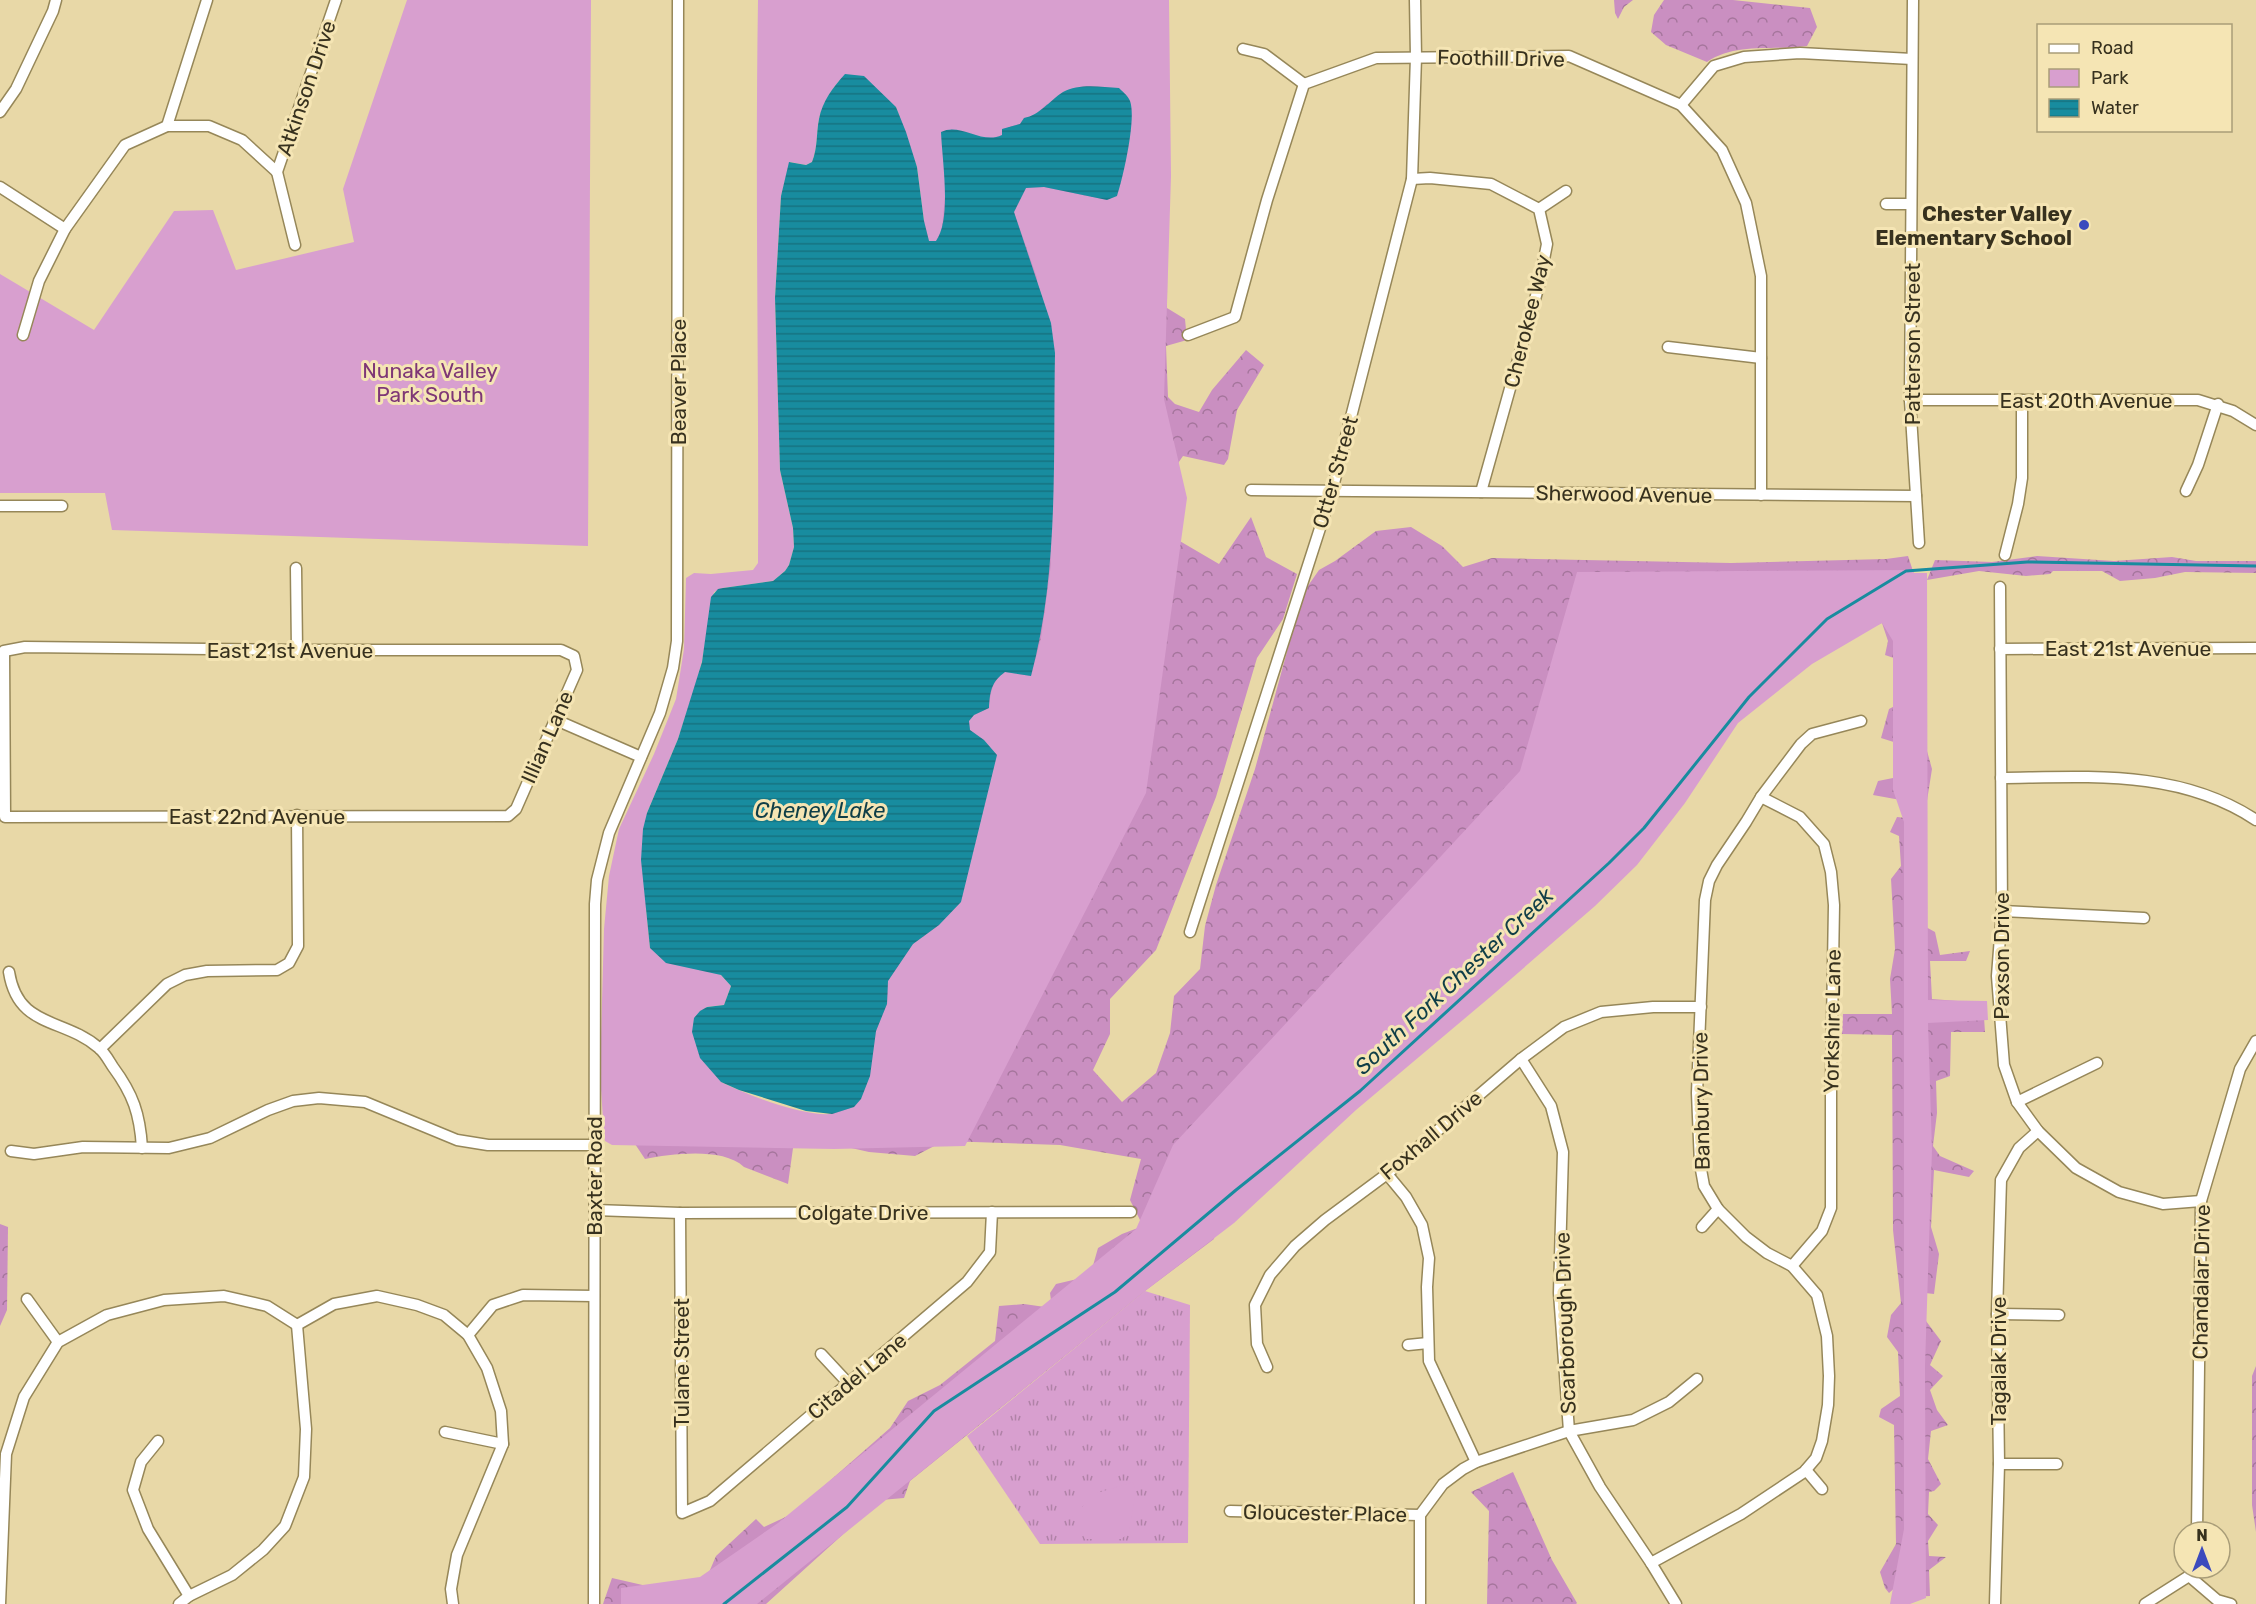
<svg xmlns="http://www.w3.org/2000/svg" width="2256" height="1604" font-family="Rubik,sans-serif">
  <style>
    .grass { fill: url(#grass-tufts) }
    .forest { fill: url(#forest-crowns) }
    .park { fill: #d89fcf; fill-rule: evenodd }
    .water { fill: url(#water-rules) }
    .lines { fill: none; stroke-linecap: round; stroke-linejoin: round }
    .stream { stroke: #188c9f; stroke-width: 3 }
    .minor-casing { stroke: #968759; stroke-width: 13 }
    .minor { stroke: #fff; stroke-width: 10 }
    .poi-dot { fill: #3c4abd; stroke: #f5e5b4; stroke-width: 2 }
    .labels { text-anchor: middle; dominant-baseline: central; stroke-width: 6; stroke-linejoin: round; paint-order: stroke }
    .street-label { font-size: 21px; fill: #37311e; stroke: #f5e5b4 }
    .poi-label { font-size: 21px; font-weight: bold; fill: #37311e; stroke: #f5e5b4; text-anchor: end }
    .park-label { font-size: 21px; fill: #7e3776; stroke: #f5e5b4 }
    .water-label { font-size: 22px; font-style: italic; fill: #0f3e47; stroke: #f5e5b4 }
  </style>
  <defs>
    <pattern id="grass-tufts" width="24" height="20" patternUnits="userSpaceOnUse" patternTransform="scale(1.5)"><rect width="24" height="20" fill="#d89fcf"/><path d="M3 7l-1-3M5 7V3M7 7l1-3M15 17l-1-3M17 17v-4M19 17l1-3" fill="none" stroke="#b082a7"/></pattern>
    <pattern id="forest-crowns" width="20" height="18" patternUnits="userSpaceOnUse" patternTransform="scale(1.5)"><rect width="20" height="18" fill="#ca8fc1"/><path d="M2 6a3 3 0 1 1 6 0M12 15a3 3 0 1 1 6 0" fill="none" stroke="#a5759c"/></pattern>
    <pattern id="water-rules" width="6" height="5" patternUnits="userSpaceOnUse" patternTransform="scale(1.5)"><rect width="6" height="5" fill="#188c9f"/><path d="M0 2.5h6" fill="none" stroke="#167381"/></pattern>
  </defs>
  <rect width="100%" height="100%" fill="#e8d8a7"/>
  <path class="grass" d="M1145 1291 1190 1305 1188 1543 1040 1544 967 1436Z"/>
  <g class="forest">
    <path d="M947 0H1169L1167 308 1185 319 1187 340 1166 346 1168 397 1175 404 1199 412 1212 390 1246 350 1264 365 1237 410 1228 459 1224 465 1183 456 1174 469 1178 540 1219 564 1251 517 1266 557 1297 574 1283 619 1257 658 1216 797 1156 950 1110 999V1034L1093 1070 1122 1102 1156 1073 1170 1033 1174 996 1200 969 1205 926 1216 885 1255 769 1303 593 1319 570 1335 561 1376 531 1411 527 1442 546 1463 567 1492 558 1731 563 1886 559 1908 556 1916 580H1927L1935 560 1992 562 2037 556 2114 561 2172 557 2196 561H2256V573L2185 572 2155 578 2120 581 2102 571H2053L2050 574 2026 576 1979 571 1927 580 1922 733 1932 769 1926 807 1915 921 1935 932 1940 955 1970 951 1966 961H1930L1932 999 1983 1003 1985 1032H1951L1950 1076 1936 1081 1937 1113 1933 1146 1940 1156 1974 1171 1969 1177 1934 1170 1931 1227 1939 1254 1934 1294 1908 1291 1923 1317 1941 1341 1930 1365 1943 1376 1930 1390 1937 1410 1948 1425 1931 1431 1928 1459 1941 1484 1934 1491 1929 1492 1928 1514 1938 1525 1928 1541 1929 1556 1946 1557 1929 1570 1930 1596 1910 1597 1905 1579 1889 1593 1885 1588 1880 1572 1896 1544 1894 1425 1879 1417 1881 1409 1900 1396 1898 1352 1887 1337 1891 1315 1901 1303 1893 1230 1892 1035 1842 1034 1843 1014H1892L1890 979 1895 949 1891 879 1901 866 1899 836 1890 832 1897 817 1907 818 1917 803 1873 795 1878 781 1903 776 1900 744 1881 738 1889 709 1906 700 1917 666 1885 655 1888 641 1882 623 1768 673 1216 1223 1214 1239 1145 1291 910 1481 904 1498 881 1500 766 1604H603L612 1578 660 1589 704 1584 716 1556 756 1519 764 1527 792 1514 890 1428 908 1401 940 1385 995 1341 999 1306 1024 1304 1052 1308 1050 1293 1056 1284 1090 1276 1098 1248 1122 1234 1143 1226 1130 1200 1141 1159 1060 1145 944 1141 915 1156 869 1152 829 1143Z"/>
    <path d="M1614 0H1633L1624 7 1618 19 1615 13Z"/>
    <path d="M1664 0H1733L1810 8 1817 27 1807 46C1774 51 1737 42 1707 62L1666 45 1651 32 1654 15Z"/>
    <path d="M794 1141 788 1184 744 1167C722 1147 672 1154 645 1159L635 1144Z"/>
    <path d="M0 1224 8 1227 7 1310 0 1326Z"/>
    <path d="M2256 1366V1532L2252 1505V1376Z"/>
    <path d="M1513 1472 1552 1560 1577 1603 1576 1604H1487L1489 1511 1471 1492Z"/>
  </g>
  <g class="park">
    <path d="M407 0H591L588 546 112 530 105 493H0V274L94 330 174 211 213 210 236 270 354 242 343 189Z"/>
    <path d="M758 0H1169L1171 176 1164 399 1187 498 1146 793 965 1146 834 1149 612 1145 605 1141 604 1134 600 1074 604 929 609 876 619 829 654 754 676 699 684 649 686 578 694 573 711 574 753 570 758 563C759 375 755 188 758 0ZM839 81 896 107 917 167 924 221 929 241H936L942 229 951 129C967 133 986 142 1002 135L1003 129 1020 124 1024 118 1034 116 1047 104 1107 200 1044 187 1026 188 1014 212 1037 278 1051 564 1041 638 1031 676 1005 672C991 682 991 692 989 708L974 715 969 721 970 730 984 740 939 925 913 944 888 981 887 1004 876 1031 870 1076 854 1107C846 1109 838 1113 831 1114 801 1116 748 1095 721 1082L706 1007 724 1005 731 986 721 975 650 948 646 908 647 813 678 739 697 681 702 661 714 592 723 588 773 581 785 571 789 565 794 547 793 528 780 470 775 298 781 196 790 162 806 165 812 162C818 147 816 134 819 119 822 105 830 92 839 81Z"/>
    <path d="M1914 570 1913 573H1927L1928 1000 1987 1001 1988 1020 1928 1023 1932 1150 1925 1366 1926 1598 1910 1604H1890L1904 1529V822L1893 790V641L1882 623 1812 664 1738 723 1685 803 1637 865 1595 906 1489 998 1356 1110 1234 1223 1145 1291 757 1604H621V1588L700 1577 778 1523 1136 1229 1173 1145 1520 771 1577 572Z"/>
    <path d="M1133 1482 1136 1492 1129 1533 1121 1539H1085L1072 1516 1097 1493Z"/>
  </g>
  <path class="water" d="M845 74 864 76 896 107 906 132 917 167 924 221 929 241H936C952 219 942 160 941 132 960 122 982 145 1002 135V129L1020 124 1024 118C1040 115 1049 101 1063 92 1079 83 1101 87 1119 88 1122 91 1127 95 1129 99 1138 113 1123 178 1117 196L1107 200 1044 187 1026 188 1014 212 1051 323 1055 353C1053 460 1059 572 1031 676L1005 672C991 682 990 692 989 708L974 715 969 721 970 730 984 740 997 755 961 902 939 925 913 944 888 981 887 1004 876 1031 870 1076 861 1099 854 1107 832 1114 806 1111 739 1090 721 1082 700 1058 692 1032 694 1018 700 1011 707 1007 724 1005 731 986 721 975 666 963 650 948 641 860 643 829 647 813 678 739 702 662 711 597 718 589 723 588 773 581 785 571 789 565 794 547 793 528 780 470 775 298 781 196 789 162 806 165 812 162C818 147 816 134 819 119 822 102 833 87 845 74Z"/>
  <g class="lines">
    <path class="stream" d="M724 1604 847 1507 934 1411 1115 1292 1236 1190 1360 1091 1609 863 1644 828 1749 697 1827 619 1906 571 2027 562 2256 566"/>
    <g class="minor-casing">
      <g id="minor">
        <path d="M1913 0 1910 400 1919 543"/>
        <path d="M1243 49 1264 54 1304 84"/>
        <path d="M1681 105 1714 66 1744 57 1800 53 1912 59"/>
        <path d="M0 112 16 89 53 11 56 0"/>
        <path d="M167 126 207 0"/>
        <path d="M1412 179 1430 178 1491 184 1539 209 1547 244 1539 285 1481 492"/>
        <path d="M0 187 65 229"/>
        <path d="M1886 204H1911"/>
        <path d="M1539 209 1566 191"/>
        <path d="M295 245 277 172 336 0"/>
        <path d="M23 335 39 281 65 229 125 145 167 126H209L242 140 277 172"/>
        <path d="M1188 335 1235 317 1267 200 1304 84 1376 58 1569 56 1681 105 1722 150 1746 203 1761 276V495"/>
        <path d="M1668 347 1761 358"/>
        <path d="M1910 400H2198L2233 411 2256 425"/>
        <path d="M1251 490 1916 496"/>
        <path d="M2186 491 2198 465 2218 404"/>
        <path d="M0 506H62"/>
        <path d="M2005 555 2018 504 2022 478V400"/>
        <path d="M296 568 297 650"/>
        <path d="M2000 587 2002 911 1997 976 2004 1065 2017 1102 2038 1131 2076 1168 2119 1192 2163 1204 2201 1201"/>
        <path d="M25 647 297 650H561L574 656 577 670 516 809 508 816 5 817 4 651Z"/>
        <path d="M2000 649 2256 648"/>
        <path d="M556 720 641 757"/>
        <path d="M2001 778C2089 777 2179 769 2256 820"/>
        <path d="M1761 797 1800 817 1824 844 1831 872 1834 905 1831 1083V1208L1822 1231 1792 1266"/>
        <path d="M2002 911 2144 918"/>
        <path d="M1190 932 1332 491 1412 179 1416 57 1415 0"/>
        <path d="M9 972C18 1029 63 1017 99 1048 105 1053 109 1061 113 1067 133 1094 140 1114 142 1148"/>
        <path d="M100 1049 167 984 185 975 207 971 277 970 289 963 298 946 297 815"/>
        <path d="M1521 1059 1551 1106 1563 1152 1559 1293 1569 1431 1600 1487 1651 1563 1676 1604"/>
        <path d="M2017 1102 2097 1063"/>
        <path d="M11 1151 34 1154 83 1147 169 1148 210 1138 268 1110 293 1101 319 1098 365 1102 457 1140 488 1145H593"/>
        <path d="M1387 1174 1406 1197 1422 1225 1429 1258 1427 1287 1429 1361 1476 1462"/>
        <path d="M595 1210 680 1213 1131 1212"/>
        <path d="M680 1213 682 1513 710 1501 967 1282 990 1252 992 1212"/>
        <path d="M1702 1227 1718 1209"/>
        <path d="M27 1299 58 1342"/>
        <path d="M1997 1314 2059 1315"/>
        <path d="M297 1325 334 1304 377 1296 417 1305 444 1315 468 1335 487 1368 501 1411 503 1444 457 1555 451 1589 453 1604"/>
        <path d="M468 1335 493 1305 523 1295 594 1296"/>
        <path d="M1408 1345 1428 1343"/>
        <path d="M821 1354 848 1383"/>
        <path d="M1267 1367 1257 1344 1255 1305 1270 1275 1295 1246 1325 1220 1387 1174 1521 1059 1564 1027 1601 1012 1653 1007H1701"/>
        <path d="M445 1432 503 1444"/>
        <path d="M158 1441 141 1462 133 1490 148 1529 189 1596"/>
        <path d="M1999 1464H2057"/>
        <path d="M1806 1470 1822 1489"/>
        <path d="M1230 1511 1420 1515"/>
        <path d="M2197 1532 2201 1201 2240 1069 2256 1041"/>
        <path d="M1651 1563 1741 1514 1804 1472 1816 1458 1822 1441 1828 1405 1829 1376 1827 1336 1817 1295 1792 1266 1767 1253 1746 1237 1718 1209 1704 1186 1700 1164 1697 1093 1705 900 1709 881 1717 865 1746 822 1761 797 1801 744 1812 734 1861 721"/>
        <path d="M2189 1576 2217 1600 2231 1604"/>
        <path d="M0 1604 6 1454 24 1397 58 1342 107 1315 164 1300 224 1296 267 1306 297 1325"/>
        <path d="M179 1604 189 1596 232 1575 263 1550 285 1526 304 1477 306 1429 297 1325"/>
        <path d="M594 1604 595 904 597 880 609 833 660 713 673 668 677 641 678 0"/>
        <path d="M1420 1604V1515L1443 1484 1463 1469 1476 1462 1569 1431 1633 1420 1669 1402 1697 1379"/>
        <path d="M1995 1604 1999 1464 1997 1314 2001 1180 2019 1148 2038 1131"/>
        <path d="M2145 1604 2189 1576 2191 1568"/>
      </g>
    </g>
    <use href="#minor" class="minor"/>
  </g>
  <circle class="poi-dot" cx="2084" cy="225" r="6"/>
  <g class="labels">
    <g class="street-label">
      <text transform="translate(1501 58) rotate(1)">Foothill Drive</text>
      <text transform="translate(306 88) rotate(-71)">Atkinson Drive</text>
      <text transform="translate(1527 321) rotate(-76)">Cherokee Way</text>
      <text transform="translate(1912 344) rotate(-90)">Patterson Street</text>
      <text transform="translate(678 382) rotate(-90)">Beaver Place</text>
      <text x="2086" y="400">East 20th Avenue</text>
      <text transform="translate(1335 472) rotate(-74)">Otter Street</text>
      <text transform="translate(1624 494) rotate(1)">Sherwood Avenue</text>
      <text x="2128" y="648">East 21st Avenue</text>
      <text x="290" y="650">East 21st Avenue</text>
      <text transform="translate(547 737) rotate(-66)">Illian Lane</text>
      <text x="257" y="816">East 22nd Avenue</text>
      <text transform="translate(2001 956) rotate(-90)">Paxson Drive</text>
      <text transform="translate(1832 1021) rotate(-89)">Yorkshire Lane</text>
      <text transform="translate(1701 1101) rotate(-91)">Banbury Drive</text>
      <text transform="translate(1431 1135) rotate(-40)">Foxhall Drive</text>
      <text transform="translate(594 1176) rotate(-90)">Baxter Road</text>
      <text x="863" y="1212">Colgate Drive</text>
      <text transform="translate(2201 1282) rotate(-89)">Chandalar Drive</text>
      <text transform="translate(1565 1323) rotate(-92)">Scarborough Drive</text>
      <text transform="translate(1998 1361) rotate(-90)">Tagalak Drive</text>
      <text transform="translate(681 1363) rotate(-90)">Tulane Street</text>
      <text transform="translate(857 1376) rotate(-40)">Citadel Lane</text>
      <text transform="translate(1325 1513) rotate(1)">Gloucester Place</text>
    </g>
    <g class="poi-label">
      <text x="2072" y="213">Chester Valley<tspan x="2072" dy="24">Elementary School</tspan></text>
    </g>
    <g class="park-label">
      <text x="430" y="370">Nunaka Valley<tspan x="430" dy="24">Park South</tspan></text>
    </g>
    <g class="water-label">
      <text x="820" y="810">Cheney Lake</text>
      <text transform="translate(1454 981) rotate(-43)">South Fork Chester Creek</text>
    </g>
  </g>
  <rect x="2037" y="24" width="195" height="108" fill="#f5e5b4" stroke="#a99d78" stroke-width="1.5"/>
  <rect x="2049" y="44" width="30" height="9" fill="#ffffff" stroke="#a99d78" stroke-width="1.5"/>
  <text x="2091" y="54" font-size="18" fill="#37311e">Road</text>
  <rect x="2049" y="69" width="30" height="18" fill="#d89fcf" stroke="#a99d78" stroke-width="1.5"/>
  <text x="2091" y="84" font-size="18" fill="#37311e">Park</text>
  <rect x="2049" y="99" width="30" height="18" fill="url(#water-rules)" stroke="#a99d78" stroke-width="1.5"/>
  <text x="2091" y="114" font-size="18" fill="#37311e">Water</text>
  <g transform="translate(2202 1550)"><circle r="28" fill="#f5e5b4" stroke="#a99d78" stroke-width="1.5"/>
  <path d="M0-4.5L10 22L0 15L-10 22Z" fill="#3c4abd"/>
  <text y="-9" font-size="16" font-weight="bold" text-anchor="middle" fill="#37311e">N</text>
  </g>
</svg>
